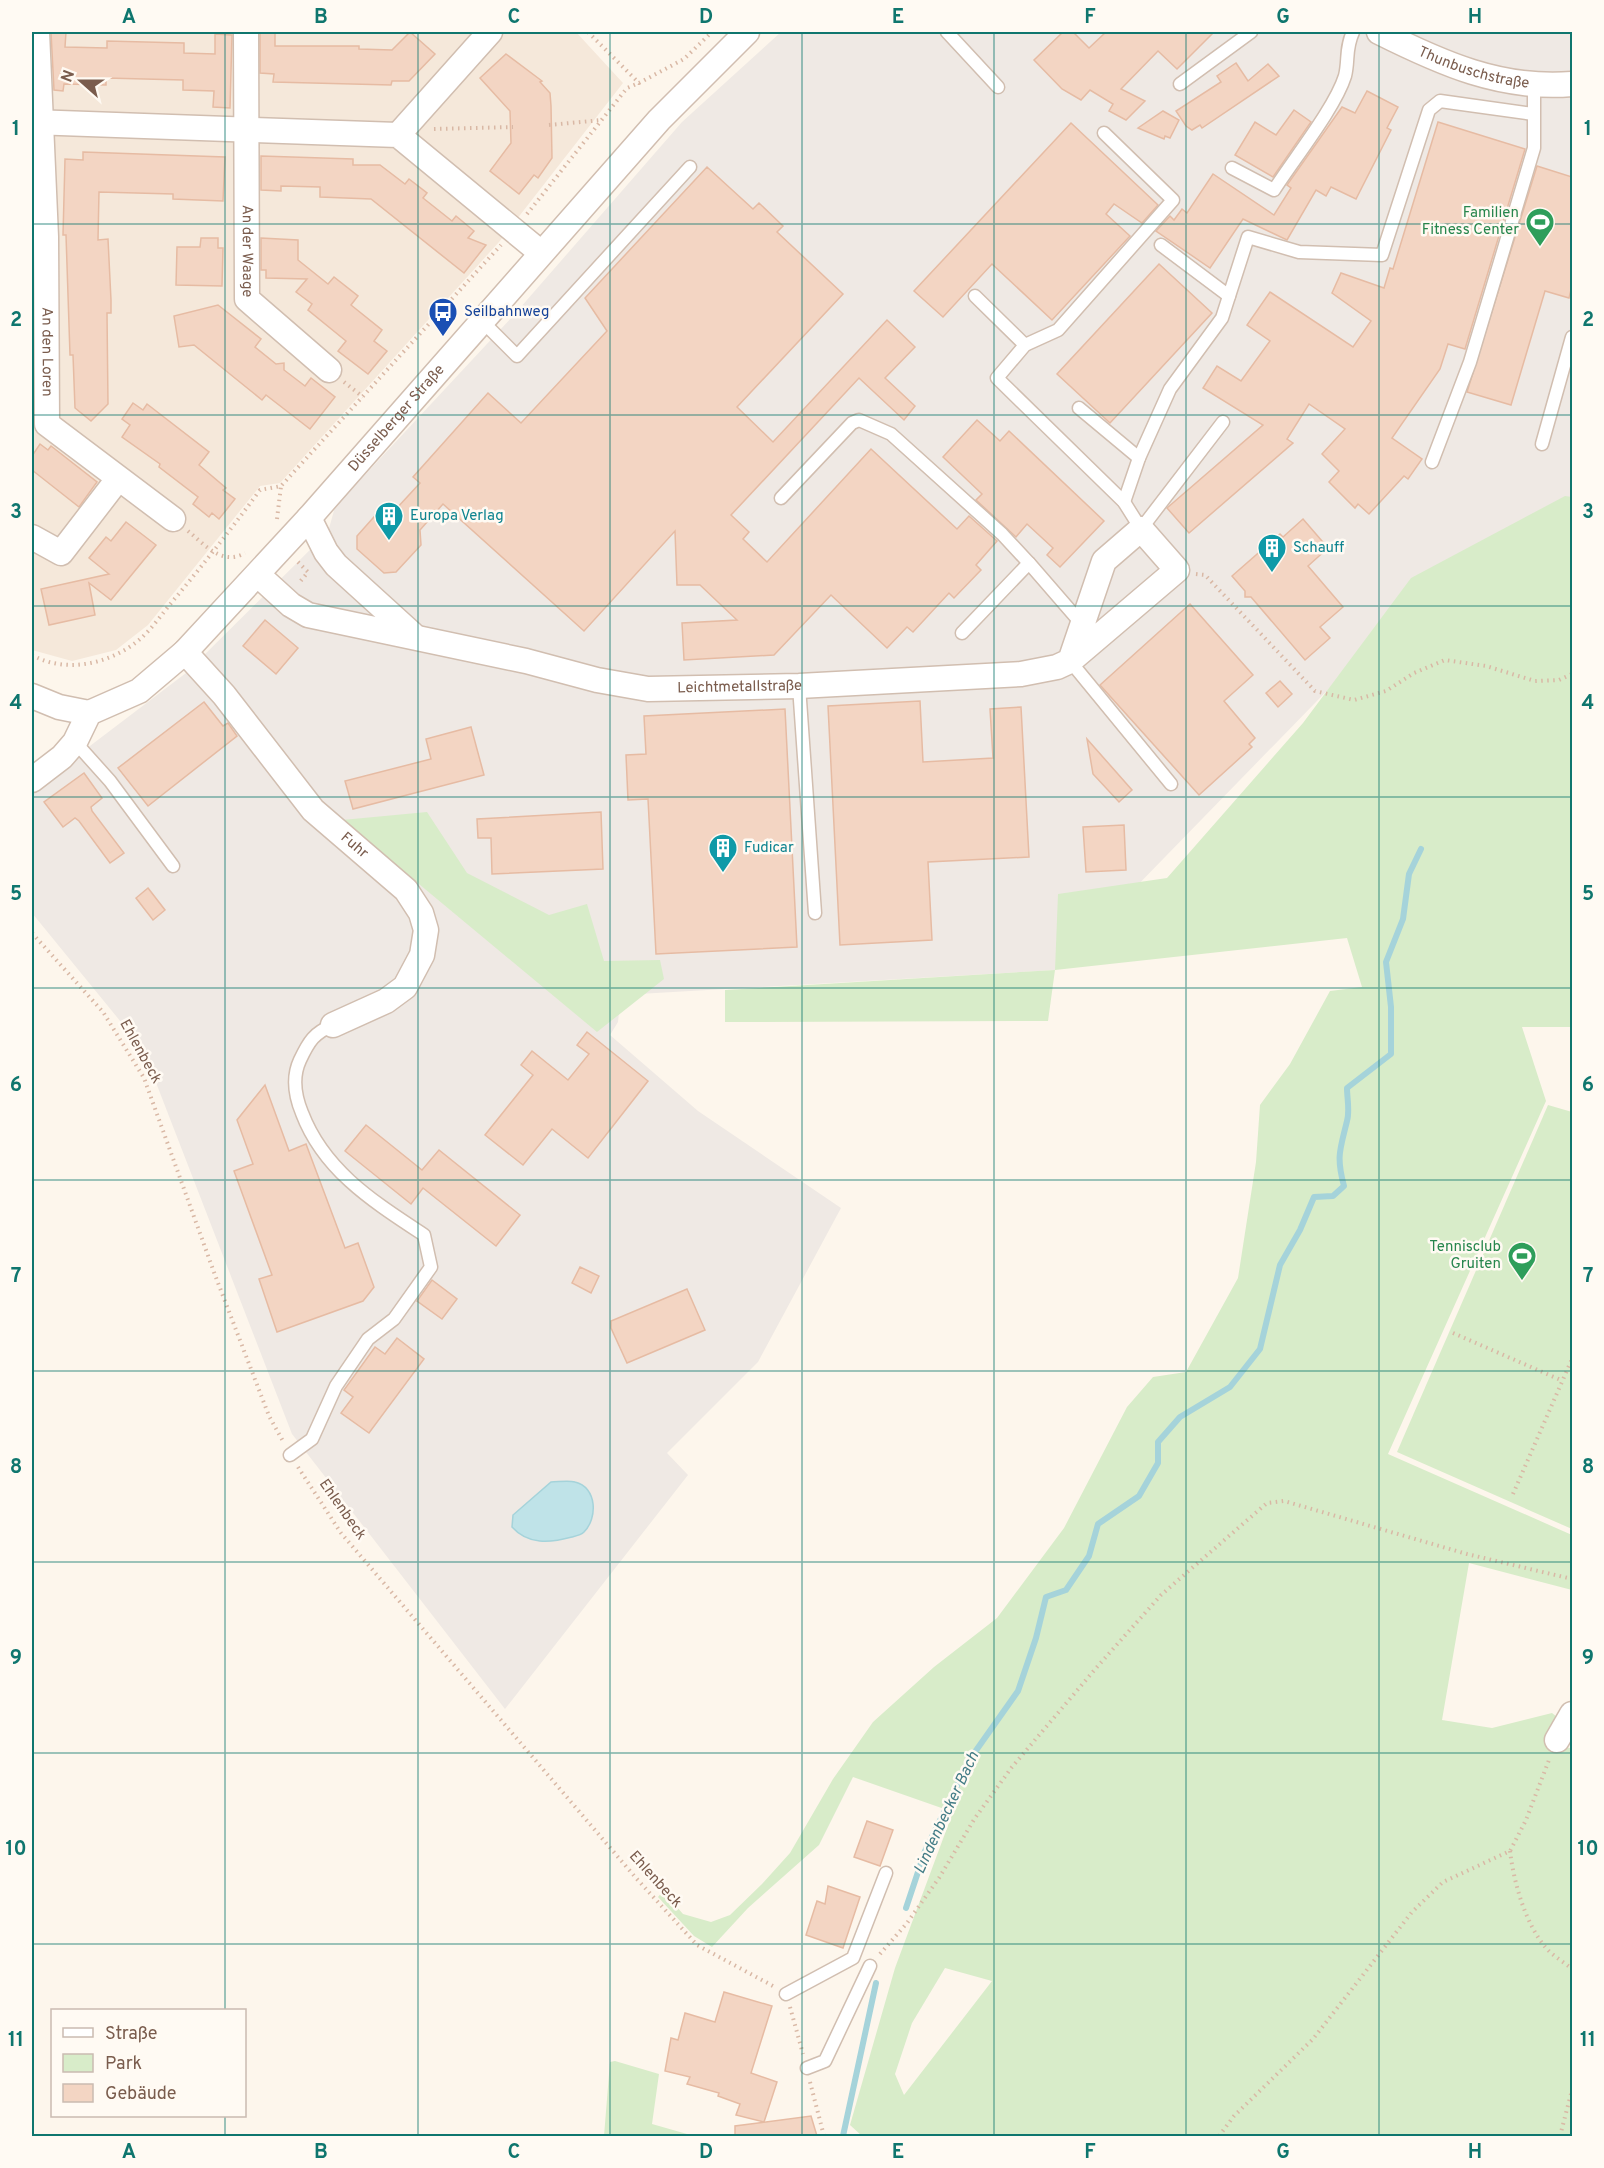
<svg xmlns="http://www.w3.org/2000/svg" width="1604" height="2168" font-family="Overpass,sans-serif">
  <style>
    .residential { fill: #f5e8da }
    .industrial { fill: #efe9e4 }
    .green { fill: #d8ecc9; fill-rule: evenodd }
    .water { fill: #bfe3e8; stroke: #a5d3da; stroke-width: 1.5 }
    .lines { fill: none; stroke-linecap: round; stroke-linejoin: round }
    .stream { stroke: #a5d3da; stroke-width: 6 }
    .building { fill: #f3d5c3; stroke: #e6bba3; stroke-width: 1.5 }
    .service-casing { stroke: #d1beb0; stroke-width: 15 }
    .minor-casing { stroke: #d1beb0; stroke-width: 27 }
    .path { stroke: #d9b8a5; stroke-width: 4; stroke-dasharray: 1.5 4.5; stroke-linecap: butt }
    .service { stroke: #fff; stroke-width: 12 }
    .minor { stroke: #fff; stroke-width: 24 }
    .grid { fill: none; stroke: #0f766e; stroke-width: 1.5; stroke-opacity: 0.55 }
    .labels { text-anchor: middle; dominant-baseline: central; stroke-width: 5; stroke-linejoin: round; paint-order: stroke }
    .street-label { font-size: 15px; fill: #7a5c4d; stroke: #fffaf3 }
    .leisure-label { font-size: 15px; fill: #27864d; stroke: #fffaf3; text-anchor: end }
    .transit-label { font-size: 15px; fill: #164399; stroke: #fffaf3; text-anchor: start }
    .culture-label { font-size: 15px; fill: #0d838f; stroke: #fffaf3; text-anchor: start }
    .water-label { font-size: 16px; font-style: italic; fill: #437c86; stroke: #fffaf3 }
    .neatline { fill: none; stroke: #0f766e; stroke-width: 2 }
    .grid-label { font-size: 20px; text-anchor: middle; font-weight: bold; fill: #0f766e }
  </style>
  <rect width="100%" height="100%" fill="#fdf6ec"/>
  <path class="residential" d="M32 32H576L623 83 499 242 280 483 260 486 148 625 116 650 72 661 32 650Z"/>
  <path class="industrial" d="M781 32H1572V510L1423 592 1055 970 621 995 618 1022 610 1035 698 1111 841 1208 758 1362 667 1453 688 1475 505 1709 292 1434 143 1049 32 913V790L186 673 328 532 335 507 513 316 682 122Z"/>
  <g class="green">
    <path d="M1565 496 1572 497V1027H1522L1546 1101 1388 1454 1572 1535V1590L1469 1563 1442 1720 1492 1728 1552 1713 1557 1717 1562 1745 1572 1749V2136H862L850 2125 895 1968 953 1812 853 1777 819 1845 748 1908 712 1947 694 1936 658 1897 663 1891 683 1914 711 1922 730 1915 762 1884 790 1853 833 1779 873 1722 934 1667 997 1618 1064 1528 1127 1407 1153 1377 1186 1372 1238 1278 1256 1162 1260 1105 1290 1064 1330 991 1362 987 1347 938 1055 970 1048 1021 725 1022V990L1055 970 1058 894 1167 878 1303 723 1411 578ZM945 1968 992 1981 904 2095 895 2074 912 2023Z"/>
    <path d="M427 812 467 873 549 915 587 904 604 961 660 960 664 979 597 1032 342 820Z"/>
    <path d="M1548 1105 1572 1112V1529L1397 1452Z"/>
    <path d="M615 2061 659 2074 652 2124 694 2136H604L610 2062Z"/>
  </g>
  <path class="water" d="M551 1482C558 1482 568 1480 575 1482 597 1487 598 1518 584 1532 581 1535 576 1536 572 1537 550 1543 528 1545 512 1527L513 1515Z"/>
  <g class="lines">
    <g class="stream">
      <path d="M906 1908 925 1851 970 1759 1018 1691 1036 1638 1046 1597 1066 1590 1089 1556 1098 1524 1139 1496 1158 1463V1442L1180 1417 1230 1387 1260 1349 1280 1265 1300 1230 1314 1197 1333 1196 1344 1186C1336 1156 1340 1150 1347 1121 1350 1111 1347 1098 1347 1088L1391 1054V1007L1386 962 1403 919 1409 874 1421 849"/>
      <path d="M843 2136 876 1983"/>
    </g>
  </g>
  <g class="building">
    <path d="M51 32H66L65 47 107 48V41L184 43V53L215 54V34L232 35 230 108 213 107 214 91 183 90V80L106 78V85L64 84 63 91 54 90Z"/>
    <path d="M260 32H275V46H359V49L392 50 410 32 435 54 409 81H392L391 85 273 82 274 74 260 73Z"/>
    <path d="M1063 32H1073L1089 48 1106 32H1214L1177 69 1158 51 1121 89 1145 101 1126 120 1109 111 1113 104 1090 90 1081 100 1062 89 1034 60Z"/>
    <path d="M506 54 542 81 540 82 550 93 551 106 552 158 538 178 534 175 519 194 490 171 511 143 510 111 480 78Z"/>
    <path d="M1236 63 1248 81 1268 64 1279 76 1202 128 1200 125 1192 130 1186 126 1176 111 1221 82 1217 76Z"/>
    <path d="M1367 91 1398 107 1387 128 1391 130 1356 199 1331 187 1326 196 1316 190 1287 240 1243 219 1210 268 1156 231 1170 216 1174 220 1182 209 1187 213 1213 174 1274 215 1291 188 1287 185 1342 107 1355 113Z"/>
    <path d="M1294 110 1311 122 1273 177 1235 155 1255 122 1276 135Z"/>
    <path d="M1163 111 1179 120 1170 138 1165 136 1164 139 1138 128Z"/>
    <path d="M1438 122 1525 149 1465 349 1448 344 1440 369 1392 438 1422 459 1408 479 1404 476 1369 514 1358 504 1355 508 1329 482 1339 471 1322 454 1345 429 1309 404 1287 439 1293 443 1189 533 1167 508 1263 425 1203 388 1217 366 1241 381 1270 341 1247 325 1270 292 1353 347 1371 321 1332 293 1341 273 1384 288 1390 268 1393 269Z"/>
    <path d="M1071 123 1158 205 1142 223 1114 204 1106 214 1130 236 1052 320 992 264 943 317 914 291Z"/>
    <path d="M83 152 225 157 223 201 173 199V194L99 192 98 240 108 239 111 300V313H107L108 404 91 421 75 408 73 355H70L66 235H63L65 159 83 160Z"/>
    <path d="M261 156 353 159V165H380L405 184 409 179 427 193 423 198 452 221 456 216 474 231 468 238 486 245 464 273 371 199 320 197V187L281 186V191L261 190Z"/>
    <path d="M1537 166 1572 177V286L1569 298 1545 291 1511 405 1467 392Z"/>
    <path d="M707 167 753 209 759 203 783 226 777 232 843 294 737 407 773 442 887 320 915 347 885 378 915 406 904 420 859 378 731 515 749 532 743 539 767 562 871 449 957 529 969 516 997 541 976 565 981 570 954 598 949 593 913 632 907 627 887 648 831 595 774 655 684 660 682 623 737 620 700 585H677L675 531 584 631 443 504 420 530 421 545 396 572 384 573 357 549V536L381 509H396L420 483 413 477 488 393 521 423 607 331 585 298Z"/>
    <path d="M201 238H218V248H223L222 286 176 285 177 247H200Z"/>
    <path d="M261 238 298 240V260L328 284 334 277 358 296 351 305 382 330 374 341 387 351 368 374 338 351 346 341 308 310 312 304 296 292 307 279 266 278V270H261Z"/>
    <path d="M1159 264 1212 313 1110 423 1057 374Z"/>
    <path d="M218 305 261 339 255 347 276 364 284 363V370L305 386 311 378 335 397 310 429 266 395 262 400 194 345 179 347 174 316Z"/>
    <path d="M133 403 143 410 147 404 209 452 199 465 226 488 223 490 235 499 219 519 212 513 209 517 193 504 198 497 159 467 160 464 122 437 130 425 122 419Z"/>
    <path d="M977 420 1000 441 1009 431 1104 521 1060 567 1047 555 1053 548 1027 524 1016 537 976 500 982 494 943 457Z"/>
    <path d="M40 444 48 450 51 446 97 482 79 507 32 470V456Z"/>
    <path d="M1303 519 1328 548 1308 566 1343 607 1320 627 1330 638 1305 660 1251 597H1245V591L1232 576 1280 534 1283 537Z"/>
    <path d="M126 522 156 545 111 600 89 583 95 615 49 625 41 589 109 574 89 558 106 537 111 541Z"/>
    <path d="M1190 604 1253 675 1224 701 1255 738 1249 744 1252 747 1199 795 1100 685Z"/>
    <path d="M265 620 298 648 276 674 243 646Z"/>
    <path d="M1280 681 1292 694 1278 707 1266 693Z"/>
    <path d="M920 701 923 762 993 758 990 709 1021 707 1029 857 928 862 932 940 840 945 828 706Z"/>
    <path d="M204 702 223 726 228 723 237 736 148 806 118 768Z"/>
    <path d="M785 709 797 947 656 954 648 799 628 800 626 755 646 754 644 716Z"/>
    <path d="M471 727 484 775 353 809 345 781 431 759 426 739Z"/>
    <path d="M1087 739 1132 790 1119 802 1093 774Z"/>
    <path d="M84 773 102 798 91 807 92 811 124 853 110 863 79 821 75 818 63 827 44 802Z"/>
    <path d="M601 812 603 869 492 874 491 838H478L477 819Z"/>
    <path d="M1124 825 1126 870 1086 872 1083 827Z"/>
    <path d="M148 888 165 910 153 920 136 898Z"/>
    <path d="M587 1032 648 1081 588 1158 552 1129 523 1165 485 1135 533 1075 521 1065 532 1051 568 1080 589 1054 577 1045Z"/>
    <path d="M265 1085 289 1151 306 1144 345 1248 358 1243 374 1287 363 1301 277 1332 259 1279 272 1275 234 1171 253 1164 237 1120Z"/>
    <path d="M366 1125 422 1170 439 1150 520 1215 496 1246 423 1188 411 1204 345 1151Z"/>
    <path d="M580 1267 599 1276 591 1293 572 1283Z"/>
    <path d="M432 1280 457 1299 442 1319 417 1301Z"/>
    <path d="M687 1289 705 1330 627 1363 611 1328V1321Z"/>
    <path d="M397 1338 424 1359 369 1433 341 1413 353 1397 344 1390 375 1347 385 1354Z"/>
    <path d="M867 1821 893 1830 880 1866 854 1857Z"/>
    <path d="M828 1886 860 1897 843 1948 806 1935 817 1901 825 1904Z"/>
    <path d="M724 1992 772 2006 751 2073 777 2082 764 2122 736 2115 740 2104 718 2096 719 2093 687 2084 690 2077 665 2071 671 2038 678 2040 685 2013 715 2022Z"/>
    <path d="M811 2116 817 2136H735V2126Z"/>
  </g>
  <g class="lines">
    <g class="service-casing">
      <g id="service">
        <path d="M947 32 998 87"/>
        <path d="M1180 84 1251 32"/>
        <path d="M1104 133 1173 200 1058 330 1025 345 997 378 1124 502 1141 529 1223 422"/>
        <path d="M1232 168 1274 190C1293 160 1335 108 1345 76 1349 60 1345 49 1353 32"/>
        <path d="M1161 245 1229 296"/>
        <path d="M975 296 1025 345"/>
        <path d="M482 321 517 356 690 167"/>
        <path d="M1079 408 1139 458"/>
        <path d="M1542 444 1572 337"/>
        <path d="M1432 462 1470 362 1534 148V85"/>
        <path d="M781 498 852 423 859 420 891 434 1002 534 1029 563"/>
        <path d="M1124 502 1139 458 1170 389 1222 318 1248 237 1299 252 1382 255 1429 110 1440 101 1533 114"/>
        <path d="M962 633 1029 563 1081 623"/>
        <path d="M1070 661 1171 784"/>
        <path d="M799 686 815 913"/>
        <path d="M75 742 110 781 173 866"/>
        <path d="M290 1455 312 1439 336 1386 368 1339 394 1319 431 1267 424 1235C374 1202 324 1171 302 1113 295 1096 292 1077 300 1060 309 1041 314 1033 333 1025"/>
        <path d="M786 1994 853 1958 886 1873"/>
        <path d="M807 2068 825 2061 870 1966"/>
      </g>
    </g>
    <g class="minor-casing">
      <g id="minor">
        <path id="s1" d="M37 32 46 237 47 424 173 519"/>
        <path id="s2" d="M246 32 247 299 329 370"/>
        <path id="s3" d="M1379 32C1441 63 1501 90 1572 84"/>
        <path d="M32 122 398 135 540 252"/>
        <path d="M398 135 490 32"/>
        <path d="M309 518 326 552 336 565 412 634"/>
        <path d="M32 537 61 553 118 479"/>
        <path id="s4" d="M258 575 291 605 308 615 526 661 597 680 648 689 799 686 1021 674 1057 667 1070 661 1177 570 1141 529 1104 561 1070 661"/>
        <path id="s5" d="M185 652 224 695 313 810 406 890 421 913 426 930 422 955 405 987 386 1001 333 1025"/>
        <path d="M32 696 59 707 89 713"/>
        <path id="s6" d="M32 780 62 757 75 742 89 713 139 691 185 652 309 518 659 120 747 32"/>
        <path d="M1557 1740 1572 1714"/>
      </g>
    </g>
    <g class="path">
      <path d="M588 32 639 83 684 59 712 32"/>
      <path d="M549 125 602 120"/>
      <path d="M434 129 513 127"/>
      <path d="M527 214 627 88 639 83"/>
      <path d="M344 382 363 397"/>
      <path d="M277 519 281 486"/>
      <path d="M188 531C205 545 222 566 245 553"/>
      <path d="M298 562 308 572 299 583"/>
      <path d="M1196 574 1205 575 1315 691 1354 700 1386 691 1414 673 1445 660 1486 666 1535 681 1559 680 1572 674"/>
      <path d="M32 655C66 674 110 664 139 640 151 630 162 614 172 602 203 565 232 528 260 490L281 486 501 245"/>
      <path d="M32 933 103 1012 144 1078 215 1275 269 1416 284 1443"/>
      <path d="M1453 1333 1563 1381"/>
      <path d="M298 1467 341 1533 636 1878 697 1945 773 1986"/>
      <path d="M1513 1494 1572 1359"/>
      <path d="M1510 1851C1514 1883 1525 1923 1546 1948 1553 1956 1564 1962 1572 1969"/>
      <path d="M880 1954 907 1923 939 1878 975 1818 1012 1767 1097 1667 1161 1595 1267 1503 1284 1501 1467 1554 1572 1579"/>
      <path d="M790 2007 803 2054"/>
      <path d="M810 2082 824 2136"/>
      <path d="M1219 2136 1234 2116 1313 2039 1412 1912 1443 1882 1510 1851 1526 1820 1549 1760"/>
      <path d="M1560 2136 1572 2090"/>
    </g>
    <use href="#service" class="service"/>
    <use href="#minor" class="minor"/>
  </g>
  <path class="grid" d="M225 32V2010M418 32V2136M610 32V2136M802 32V2136M994 32V2136M1186 32V2136M1379 32V2136M32 224H1572M32 415H1572M32 606H1572M32 797H1572M32 988H1572M32 1180H1572M32 1371H1572M32 1562H1572M32 1753H1572M32 1944H1572M225 2116V2136"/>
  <defs>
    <g id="stadium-pin" transform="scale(1.5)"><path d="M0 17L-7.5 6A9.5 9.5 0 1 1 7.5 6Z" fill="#2e9e5b" stroke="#fffaf3"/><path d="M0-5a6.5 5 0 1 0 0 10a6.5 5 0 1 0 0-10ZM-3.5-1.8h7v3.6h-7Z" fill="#fff"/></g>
    <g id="bus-pin" transform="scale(1.5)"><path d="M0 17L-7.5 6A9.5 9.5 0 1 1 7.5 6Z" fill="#1a4fb4" stroke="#fffaf3"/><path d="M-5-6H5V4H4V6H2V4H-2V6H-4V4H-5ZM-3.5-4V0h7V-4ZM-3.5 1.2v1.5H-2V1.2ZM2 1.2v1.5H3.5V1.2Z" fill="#fff"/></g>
    <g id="building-pin" transform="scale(1.5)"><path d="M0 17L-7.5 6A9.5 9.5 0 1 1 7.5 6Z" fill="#0f9aa8" stroke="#fffaf3"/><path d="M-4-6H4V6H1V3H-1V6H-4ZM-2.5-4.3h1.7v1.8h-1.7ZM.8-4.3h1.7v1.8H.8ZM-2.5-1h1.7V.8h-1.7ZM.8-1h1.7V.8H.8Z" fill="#fff"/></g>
  </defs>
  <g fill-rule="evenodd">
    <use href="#stadium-pin" x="1540" y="222"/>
    <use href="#bus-pin" x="443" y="312"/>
    <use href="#building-pin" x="389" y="516"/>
    <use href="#building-pin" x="1272" y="548"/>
    <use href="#building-pin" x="723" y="848"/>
    <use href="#stadium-pin" x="1522" y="1256"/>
  </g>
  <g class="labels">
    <g class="street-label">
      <text stroke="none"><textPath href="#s3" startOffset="102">Thunbuschstraße</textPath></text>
      <text stroke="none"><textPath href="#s2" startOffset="219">An der Waage</textPath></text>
      <text stroke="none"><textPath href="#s1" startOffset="320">An den Loren</textPath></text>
      <text stroke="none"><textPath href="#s6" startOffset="520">Düsselberger Straße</textPath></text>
      <text stroke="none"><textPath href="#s4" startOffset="504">Leichtmetallstraße</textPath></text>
      <text stroke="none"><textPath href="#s5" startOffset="258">Fuhr</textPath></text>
      <text transform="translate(140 1052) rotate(61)">Ehlenbeck</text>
      <text transform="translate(342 1510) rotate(55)">Ehlenbeck</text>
      <text transform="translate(655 1880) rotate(48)">Ehlenbeck</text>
    </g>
    <g class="leisure-label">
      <text x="1519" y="213">Familien<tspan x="1519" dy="17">Fitness Center</tspan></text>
      <text x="1501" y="1247">Tennisclub<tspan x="1501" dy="17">Gruiten</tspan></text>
    </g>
    <g class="transit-label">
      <text x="464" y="312">Seilbahnweg</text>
    </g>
    <g class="culture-label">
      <text x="410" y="516">Europa Verlag</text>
      <text x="1293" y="548">Schauff</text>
      <text x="744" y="848">Fudicar</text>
    </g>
    <g class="water-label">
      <text transform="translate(947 1813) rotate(-65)">Lindenbecker Bach</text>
    </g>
  </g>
  <rect width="1604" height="2168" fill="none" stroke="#fffaf3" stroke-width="66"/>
  <rect x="51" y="2009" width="195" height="108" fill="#fffaf3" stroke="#cabbb1" stroke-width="1.5"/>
  <rect x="63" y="2028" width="30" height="9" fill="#ffffff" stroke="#cabbb1" stroke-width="1.5"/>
  <text x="105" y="2039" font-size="18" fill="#7a5c4d">Straße</text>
  <rect x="63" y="2054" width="30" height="18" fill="#d8ecc9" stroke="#cabbb1" stroke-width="1.5"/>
  <text x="105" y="2069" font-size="18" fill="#7a5c4d">Park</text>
  <rect x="63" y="2084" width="30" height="18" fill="#f3d5c3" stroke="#cabbb1" stroke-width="1.5"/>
  <text x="105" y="2099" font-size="18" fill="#7a5c4d">Gebäude</text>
  <g transform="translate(81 81) rotate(291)" stroke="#fffaf3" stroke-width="4.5" paint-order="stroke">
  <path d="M0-4.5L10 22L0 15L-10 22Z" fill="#7a5c4d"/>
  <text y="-9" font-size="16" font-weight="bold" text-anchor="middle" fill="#7a5c4d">N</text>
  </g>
  <rect x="33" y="33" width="1538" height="2102" class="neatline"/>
  <g class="grid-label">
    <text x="129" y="23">A</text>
    <text x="321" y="23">B</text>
    <text x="514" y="23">C</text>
    <text x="706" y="23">D</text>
    <text x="898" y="23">E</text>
    <text x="1090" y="23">F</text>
    <text x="1283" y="23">G</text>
    <text x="1475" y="23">H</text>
    <text x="16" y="135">1</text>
    <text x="1588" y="135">1</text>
    <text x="16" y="326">2</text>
    <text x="1588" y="326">2</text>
    <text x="16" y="518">3</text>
    <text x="1588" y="518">3</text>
    <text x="16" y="709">4</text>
    <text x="1588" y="709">4</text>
    <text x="16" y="900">5</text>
    <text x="1588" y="900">5</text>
    <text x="16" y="1091">6</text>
    <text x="1588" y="1091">6</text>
    <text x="16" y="1282">7</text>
    <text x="1588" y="1282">7</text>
    <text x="16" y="1473">8</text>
    <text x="1588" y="1473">8</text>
    <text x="16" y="1664">9</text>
    <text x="1588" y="1664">9</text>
    <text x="16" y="1855">10</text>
    <text x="1588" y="1855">10</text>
    <text x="16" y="2046">11</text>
    <text x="1588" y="2046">11</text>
    <text x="129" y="2158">A</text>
    <text x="321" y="2158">B</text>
    <text x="514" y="2158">C</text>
    <text x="706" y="2158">D</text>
    <text x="898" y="2158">E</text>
    <text x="1090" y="2158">F</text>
    <text x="1283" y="2158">G</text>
    <text x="1475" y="2158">H</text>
  </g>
</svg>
